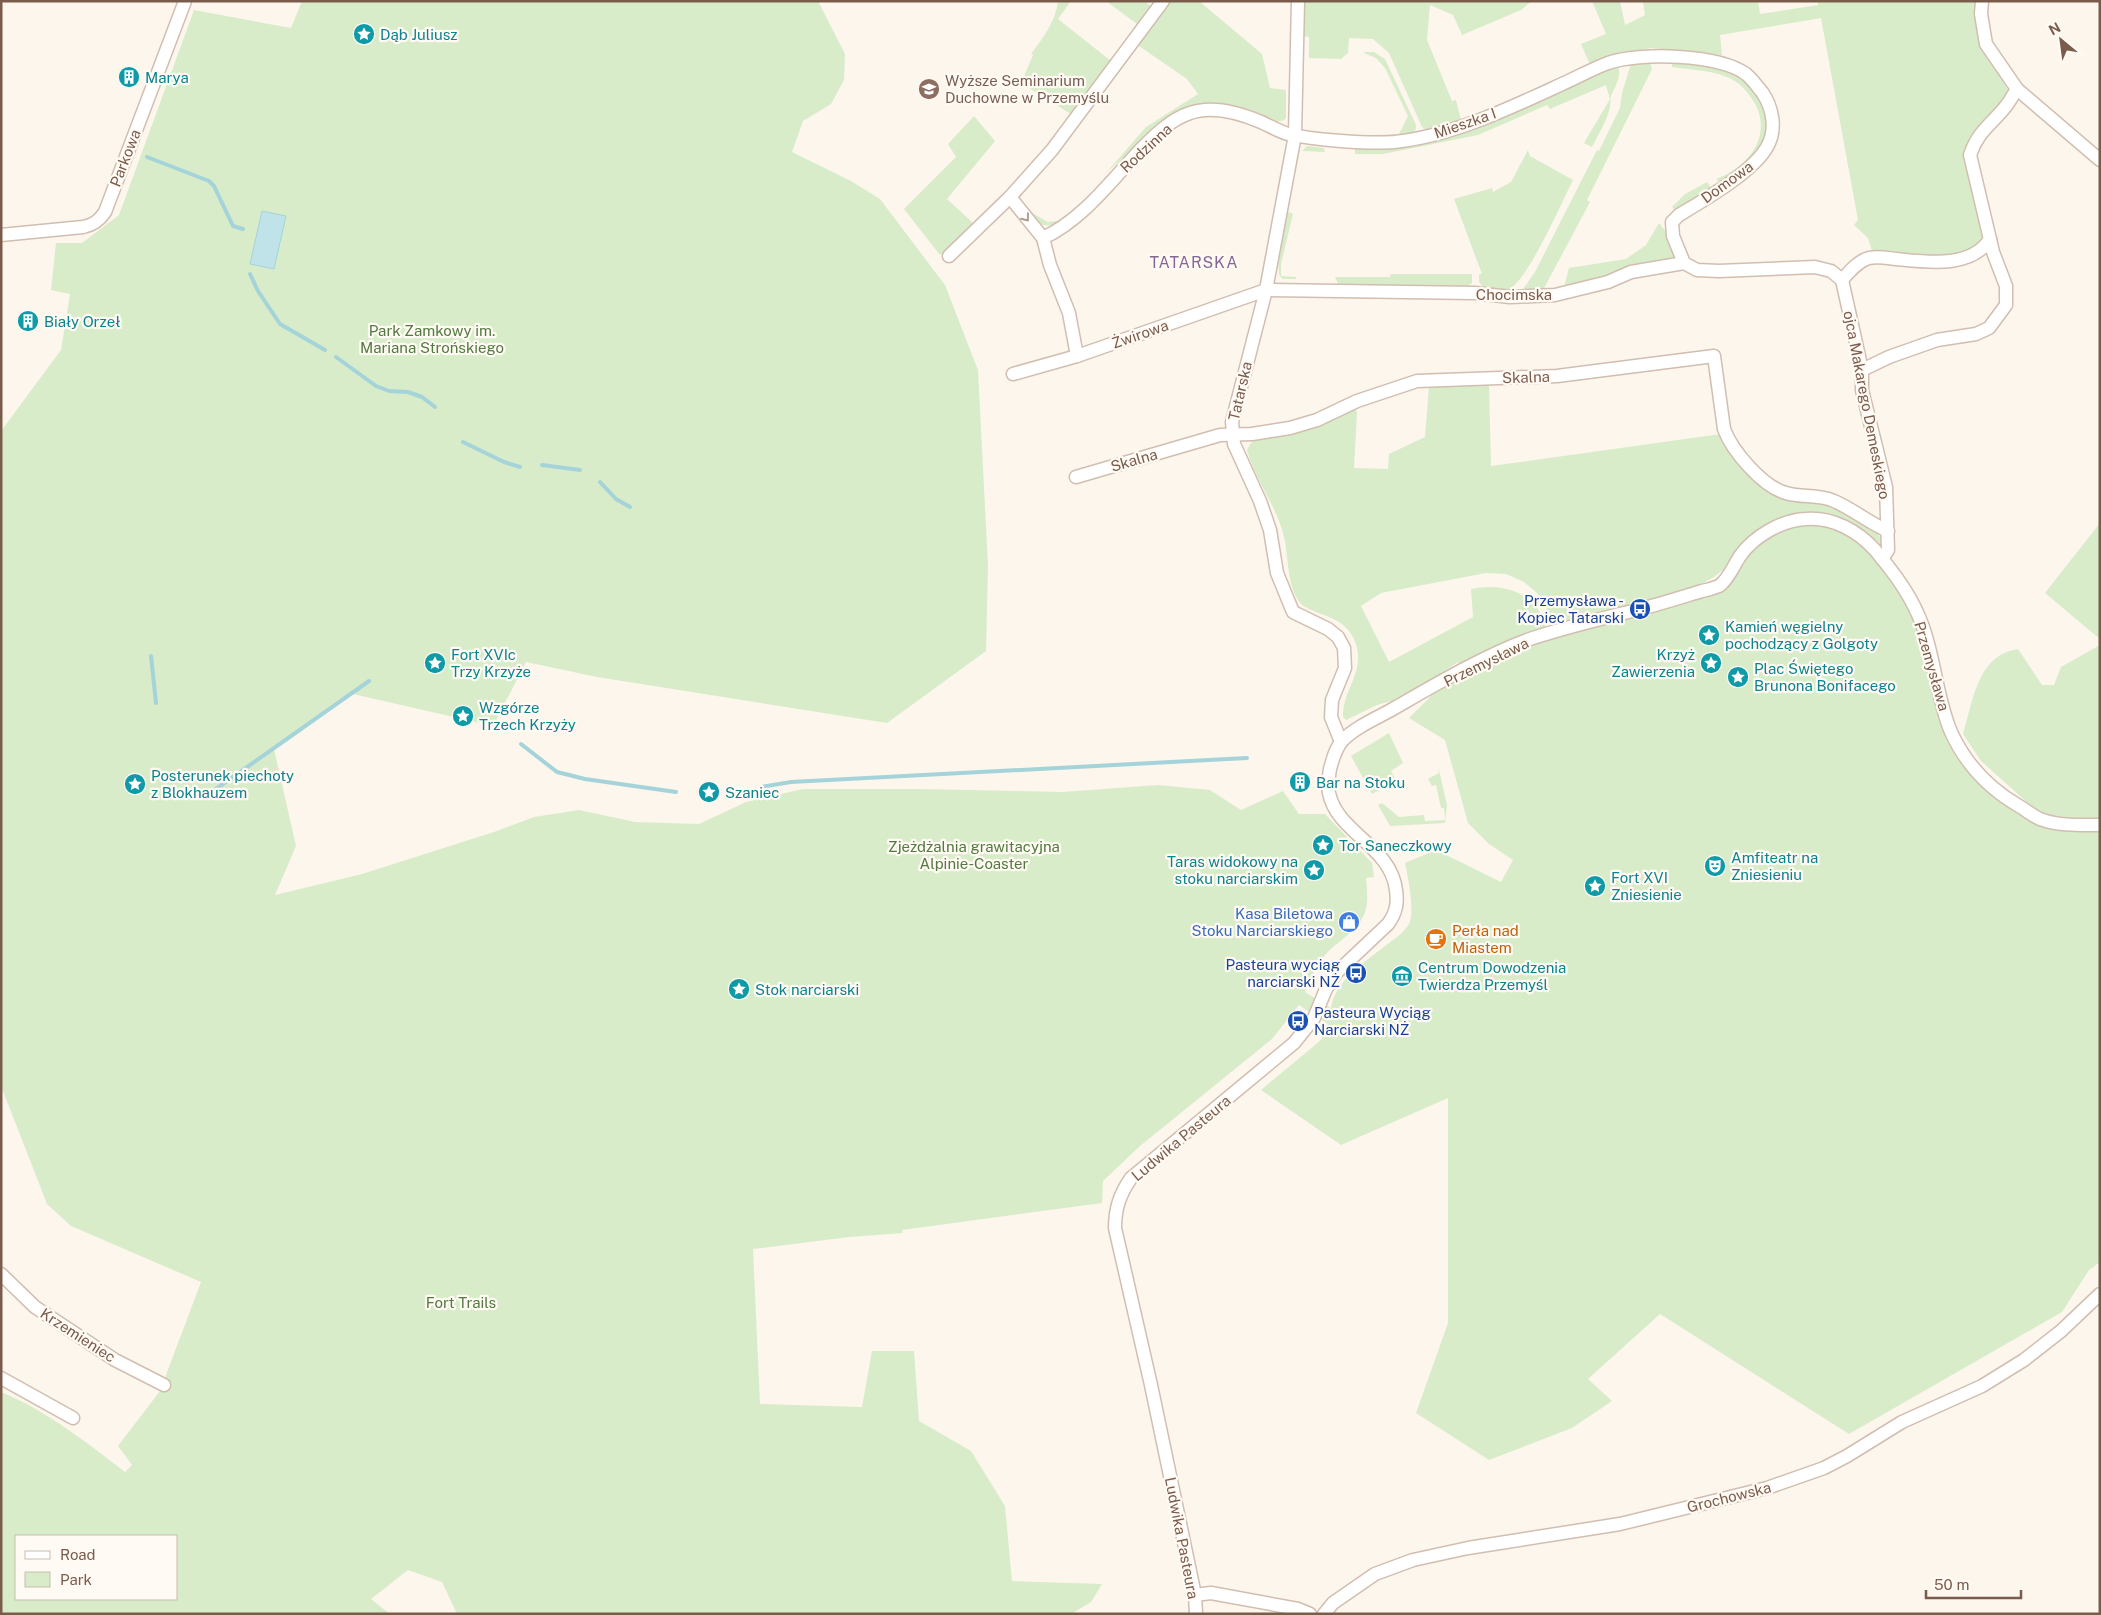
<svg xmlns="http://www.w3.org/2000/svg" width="2101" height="1615" font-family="'Public Sans',sans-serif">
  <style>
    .green { fill: #d8ecc9; fill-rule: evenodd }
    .water { fill: #bfe3e8; stroke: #a5d3da }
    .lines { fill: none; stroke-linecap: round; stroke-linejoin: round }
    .stream { stroke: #a5d3da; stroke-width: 4 }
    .minor-casing { stroke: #d1beb0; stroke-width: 15 }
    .minor { stroke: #fff; stroke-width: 12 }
    .oneway { stroke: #af9d94 }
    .labels { text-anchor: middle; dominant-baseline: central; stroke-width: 4.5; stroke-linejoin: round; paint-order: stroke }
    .culture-label { font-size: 15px; fill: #0d838f; stroke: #fffaf3; text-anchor: start }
    .education-label { font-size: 15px; fill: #785e54; stroke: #fffaf3; text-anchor: start }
    .street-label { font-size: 15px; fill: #7a5c4d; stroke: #fffaf3 }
    .park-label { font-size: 15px; fill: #537a41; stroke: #fffaf3 }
    .transit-label { font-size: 15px; fill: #164399; stroke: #fffaf3; text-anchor: end }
    .shop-label { font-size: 15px; fill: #366cbe; stroke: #fffaf3; text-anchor: end }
    .food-label { font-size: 15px; fill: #c56008; stroke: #fffaf3; text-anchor: start }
    .neighbourhood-label { font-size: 16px; letter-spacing: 1px; fill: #846695; stroke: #fffaf3 }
  </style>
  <rect width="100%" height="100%" fill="#fdf6ec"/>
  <g class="green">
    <path d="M302 1H818L845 54 844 80 831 104 803 121 792 152 851 181 880 199 945 285 978 370 988 566 986 651 887 723 597 677 526 662 493 726 353 694 274 749 296 846 275 895 362 874 494 832 534 817 579 810 635 822 699 824 746 802 803 789H918L1063 792 1158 785 1210 790 1241 810 1283 791 1299 814H1325L1372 863 1374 877 1366 878C1369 909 1368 918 1343 939 1337 944 1330 949 1326 954 1316 965 1311 979 1305 992L1331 1008C1336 978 1367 961 1389 943 1396 938 1404 932 1409 924 1415 912 1408 877 1405 863L1436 850 1501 882 1513 860 1489 844 1468 823 1445 740 1409 718 1448 679 1497 654 1720 585 1742 553 1792 521 1844 526 1905 589 1945 712 1973 768 2040 819 2100 825V1262L2089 1270 2062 1312 1849 1434 1660 1314 1588 1379 1612 1401 1572 1428 1489 1460 1416 1413 1448 1323V1098L1341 1145 1261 1090 1321 1040 1328 1024 1299 1005 1272 1039 1140 1146 1103 1181 1102 1203 902 1230 903 1233 849 1237 753 1249 760 1404 862 1407 872 1351H914L919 1421 971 1451 1005 1506 1012 1581 1102 1584 1091 1602 1071 1614H457L442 1582 408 1570 371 1599 390 1614H1V1392C47 1411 86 1442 125 1472L132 1465 118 1446 160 1391 201 1282 71 1226 47 1204 1 1086V431L61 350 70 294 51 290 56 243H82L119 215 194 10 291 28ZM16 1536H176V1599H16Z"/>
    <path d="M1058 1H1071L1058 19 1111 61 1071 114 1021 83 1033 55 1031 54C1043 38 1056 21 1058 1Z"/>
    <path d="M1106 1H1144L1151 6 1137 24Z"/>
    <path d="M1167 1H1199L1262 54 1270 88 1286 90V118L1284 120 1277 122 1232 105 1215 103 1202 104 1154 129 1106 173 1146 127 1198 94 1187 79 1136 44Z"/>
    <path d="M1303 1 1503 2 1532 1 1521 10 1462 35 1453 15 1430 5 1427 40 1452 101 1456 100 1461 120 1426 130 1422 127 1389 53 1373 39 1349 38 1348 53 1341 59 1309 58V37L1303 36Z"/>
    <path d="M1592 1H1620L1625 25 1645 15 1643 1H1758L1760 14 1818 5V1H1977C1979 18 1977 37 1984 52 1991 67 2003 78 2009 93L2007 98 1978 128 1970 139 1967 150 1986 236 1980 246 1948 258 1873 254 1868 238 1854 225 1858 220 1821 18 1720 35 1722 55 1651 48 1620 55 1591 67 1581 44 1606 34Z"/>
    <path d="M1364 52H1374L1385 59 1416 125V129L1413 133 1393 137 1355 136 1399 134 1408 116 1385 68 1376 58 1364 53Z"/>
    <path d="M1649 59 1652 69 1587 200 1590 202 1542 292H1524V288L1535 272 1597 150 1599 151 1620 108 1622 93 1630 67 1634 63Z"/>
    <path d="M1672 60C1695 64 1727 64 1746 79 1756 86 1763 100 1766 111 1773 148 1747 165 1719 182L1716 179C1750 167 1775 133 1752 99 1746 90 1739 82 1729 78 1712 70 1691 70 1672 67Z"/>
    <path d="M1611 66 1618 67C1622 77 1615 86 1611 96 1610 101 1611 106 1609 111 1605 124 1598 135 1592 147L1584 143 1610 99 1606 85 1550 109 1547 105 1478 135 1383 154H1355V148H1384Z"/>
    <path d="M974 116 995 141 947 199 974 224 940 255 904 209 956 157 948 144Z"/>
    <path d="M1074 127H1077L1018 200 1025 209 1048 222 1064 220C1040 235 1031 216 1016 199Z"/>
    <path d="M1307 146 1324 148 1325 152 1302 151Z"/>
    <path d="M1528 150 1530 156 1573 180C1560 206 1530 276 1508 291H1486L1479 282V274H1482L1454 199 1492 188 1493 192 1511 182Z"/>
    <path d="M1707 182 1711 188 1695 197 1693 203 1679 212 1672 207 1685 194Z"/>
    <path d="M1289 212 1293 214 1281 264V276L1296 277V279H1283L1279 275 1278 262 1287 214Z"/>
    <path d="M1659 223 1670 237 1676 258 1672 261 1564 287 1569 268 1626 259 1646 245Z"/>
    <path d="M1391 274H1472V283L1468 286H1339L1335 277H1390Z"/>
    <path d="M1489 384 1491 466 1721 434 1766 488 1839 507 1875 530 1884 543 1881 546C1867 530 1849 521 1829 517 1821 516 1813 513 1806 513 1787 513 1763 523 1750 536 1738 547 1731 565 1718 574 1708 582 1695 586 1684 591L1556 624 1537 593 1524 582 1506 574 1486 573 1381 593 1361 606 1389 662 1473 617 1471 589C1502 582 1538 592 1546 628L1461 665 1458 662 1441 673 1443 676 1394 700 1377 705 1346 720 1343 717C1342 690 1365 673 1356 644 1345 611 1308 617 1298 600 1286 581 1289 554 1283 533 1275 504 1255 479 1247 450L1250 444 1255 440 1275 436 1355 408 1357 413 1354 468 1388 469 1389 454 1425 437 1429 386Z"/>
    <path d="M2100 523V639L2045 593Z"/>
    <path d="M2100 645V818L2079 819 2039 813 1981 761 1963 734C1973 702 1977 655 2018 649L2042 685H2054L2061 667Z"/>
    <path d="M1389 733 1403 763 1391 771 1396 780 1372 794 1351 756Z"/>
    <path d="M1438 766 1447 805 1445 823 1390 826 1378 805 1382 803 1399 817 1424 815 1425 821 1445 820 1444 808H1441L1436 785 1432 786 1428 779 1439 773Z"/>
  </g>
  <path class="water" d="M262 211 286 216 274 269 250 264Z"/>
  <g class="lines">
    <g class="stream">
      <path d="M147 157 209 181 214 186 233 226 243 229"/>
      <path d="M250 274 258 291 280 324 325 350"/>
      <path d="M336 357 376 386 389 391 408 392 422 397 435 407"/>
      <path d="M463 442 504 462 520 467"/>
      <path d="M542 465 580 470"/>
      <path d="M600 482 616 499 630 507"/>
      <path d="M151 656 156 703"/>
      <path d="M521 744 557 772 585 779 676 792"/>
      <path d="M761 787 791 782 1247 758"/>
      <path d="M216 789 369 681"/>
    </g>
    <g class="minor-casing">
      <g id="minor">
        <path d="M1298 1 1295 135 1266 290 1232 422 1234 444 1260 501 1270 530 1277 573 1293 612 1328 629 1338 637 1344 648 1345 668 1332 700 1331 717 1341 742"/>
        <path d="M1982 1 1981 14 1986 44 2017 89 2100 160"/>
        <path d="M1010 197 1043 238 1050 265 1069 313 1077 356"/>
        <path d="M1 235 83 227C93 225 99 221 105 212L185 1"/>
        <path d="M1043 238C1082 220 1111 181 1140 150 1154 136 1171 119 1190 113 1213 105 1240 113 1261 122 1270 126 1278 131 1288 134 1314 140 1368 144 1394 142 1452 136 1508 109 1560 85 1576 78 1592 69 1608 63 1640 52 1718 54 1746 74 1752 79 1757 86 1762 92 1773 108 1777 130 1767 147 1753 172 1704 200 1679 215L1672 222 1673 236 1684 263"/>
        <path d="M949 256 1010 197 1052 150 1163 1"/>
        <path d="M1842 280 1862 370V390L1886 487 1888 550 1882 559"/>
        <path d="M1842 280C1849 272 1858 261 1869 258 1878 256 1887 258 1896 259 1926 262 1971 269 1990 239"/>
        <path d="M1862 370 1889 357 1937 340 1976 334 1989 328 2006 305V286L1993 252 1970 155C1978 131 1991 125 2006 106 2010 101 2013 95 2017 89"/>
        <path d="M1013 374 1077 356 1266 290 1475 293 1510 297 1555 295 1608 282 1631 272 1684 263 1697 270 1719 271 1815 267 1831 271 1842 280"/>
        <path d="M1076 477 1220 435 1252 434 1290 428 1317 420 1357 401 1417 381 1557 376 1714 356 1724 429C1732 451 1763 487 1786 493 1802 498 1818 494 1834 501 1853 509 1869 523 1888 531"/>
        <path d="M1 1274 35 1307 115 1360 164 1385"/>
        <path d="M1 1378 73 1418"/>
        <path d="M1195 1595 1211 1593 1298 1609 1310 1614"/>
        <path d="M1196 1614 1195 1595 1151 1385 1115 1228C1115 1208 1120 1194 1131 1178L1294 1043 1314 1018 1326 989 1336 973 1388 924C1396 913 1398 904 1396 890 1391 846 1337 833 1329 793 1327 785 1329 776 1330 769 1333 759 1335 749 1342 741 1356 726 1380 717 1398 706 1438 683 1484 656 1527 640 1565 627 1605 618 1644 608 1663 603 1682 597 1702 591 1707 590 1714 588 1719 586 1728 580 1734 565 1740 556 1754 536 1782 520 1806 519 1833 517 1858 531 1875 550 1895 574 1913 598 1923 627 1935 661 1937 699 1951 732 1966 765 1988 788 2019 806 2026 810 2033 816 2040 819 2058 826 2080 825 2100 825"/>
        <path d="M1324 1614 1333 1603 1375 1574 1413 1560 1468 1548 1620 1524 1767 1488 1824 1468 1847 1456 1902 1422 1982 1386 2024 1360 2061 1331 2100 1294"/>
      </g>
    </g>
    <use href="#minor" class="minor"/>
  </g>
  <defs><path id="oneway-chevron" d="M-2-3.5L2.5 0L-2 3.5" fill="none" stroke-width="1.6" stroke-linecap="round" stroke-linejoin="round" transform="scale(1.25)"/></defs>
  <use class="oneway" href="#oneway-chevron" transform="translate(1026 218) rotate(52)"/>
  <defs>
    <g id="sight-disc" transform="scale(1.125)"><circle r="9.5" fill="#0f9aa8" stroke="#fffaf3"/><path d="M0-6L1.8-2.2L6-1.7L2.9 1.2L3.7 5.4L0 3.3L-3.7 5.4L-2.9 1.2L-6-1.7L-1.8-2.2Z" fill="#fff"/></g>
    <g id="building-disc" transform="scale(1.125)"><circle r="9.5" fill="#0f9aa8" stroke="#fffaf3"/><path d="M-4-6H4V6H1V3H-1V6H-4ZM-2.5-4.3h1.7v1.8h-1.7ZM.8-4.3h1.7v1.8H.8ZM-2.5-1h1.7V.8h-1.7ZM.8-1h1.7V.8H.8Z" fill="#fff"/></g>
    <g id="university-disc" transform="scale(1.125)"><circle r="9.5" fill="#8d6e63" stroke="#fffaf3"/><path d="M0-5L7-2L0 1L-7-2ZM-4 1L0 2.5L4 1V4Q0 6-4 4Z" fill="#fff"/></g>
    <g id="bus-disc" transform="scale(1.125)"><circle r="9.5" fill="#1a4fb4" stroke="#fffaf3"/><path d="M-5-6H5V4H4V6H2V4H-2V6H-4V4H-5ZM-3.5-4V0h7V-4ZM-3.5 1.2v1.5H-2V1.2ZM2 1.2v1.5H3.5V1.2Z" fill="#fff"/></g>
    <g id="theatre-disc" transform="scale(1.125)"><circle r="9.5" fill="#0f9aa8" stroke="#fffaf3"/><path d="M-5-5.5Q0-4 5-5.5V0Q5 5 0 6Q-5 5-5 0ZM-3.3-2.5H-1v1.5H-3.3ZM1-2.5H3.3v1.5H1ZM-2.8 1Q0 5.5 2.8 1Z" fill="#fff"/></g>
    <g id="shop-disc" transform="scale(1.125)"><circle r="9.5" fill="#3f7fe0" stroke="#fffaf3"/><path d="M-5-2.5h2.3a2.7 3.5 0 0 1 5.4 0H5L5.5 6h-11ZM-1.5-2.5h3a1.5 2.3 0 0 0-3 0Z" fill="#fff"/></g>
    <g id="cafe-disc" transform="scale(1.125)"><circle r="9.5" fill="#e8710a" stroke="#fffaf3"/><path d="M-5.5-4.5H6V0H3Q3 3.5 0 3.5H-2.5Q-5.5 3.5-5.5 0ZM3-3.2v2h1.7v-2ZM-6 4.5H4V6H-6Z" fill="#fff"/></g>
    <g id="museum-disc" transform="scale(1.125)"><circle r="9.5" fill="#0f9aa8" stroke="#fffaf3"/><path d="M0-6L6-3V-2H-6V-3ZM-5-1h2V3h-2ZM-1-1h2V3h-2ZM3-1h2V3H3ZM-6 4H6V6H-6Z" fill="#fff"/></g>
  </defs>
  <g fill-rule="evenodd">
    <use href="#sight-disc" x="364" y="34"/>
    <use href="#building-disc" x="129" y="77"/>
    <use href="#university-disc" x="929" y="89"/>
    <use href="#building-disc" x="28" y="321"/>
    <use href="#bus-disc" x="1640" y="609"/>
    <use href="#sight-disc" x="1709" y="635"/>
    <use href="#sight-disc" x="435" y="663"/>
    <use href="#sight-disc" x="1711" y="663"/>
    <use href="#sight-disc" x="1738" y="677"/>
    <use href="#sight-disc" x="463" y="716"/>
    <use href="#building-disc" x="1300" y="782"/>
    <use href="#sight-disc" x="135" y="784"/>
    <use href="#sight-disc" x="709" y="792"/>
    <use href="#sight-disc" x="1323" y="845"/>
    <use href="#theatre-disc" x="1715" y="866"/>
    <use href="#sight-disc" x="1314" y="870"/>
    <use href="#sight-disc" x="1595" y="886"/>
    <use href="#shop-disc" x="1349" y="922"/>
    <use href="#cafe-disc" x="1436" y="939"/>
    <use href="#bus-disc" x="1356" y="973"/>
    <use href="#museum-disc" x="1402" y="976"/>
    <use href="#sight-disc" x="739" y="989"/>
    <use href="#bus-disc" x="1298" y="1021"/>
  </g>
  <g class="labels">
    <g class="culture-label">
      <text x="380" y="34">Dąb Juliusz</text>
      <text x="145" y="77">Marya</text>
      <text x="44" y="321">Biały Orzeł</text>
      <text x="1725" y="626">Kamień węgielny<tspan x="1725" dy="17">pochodzący z Golgoty</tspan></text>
      <text x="451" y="654">Fort XVIc<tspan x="451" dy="17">Trzy Krzyże</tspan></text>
      <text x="1695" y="654" text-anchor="end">Krzyż<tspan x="1695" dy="17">Zawierzenia</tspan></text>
      <text x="1754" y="668">Plac Świętego<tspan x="1754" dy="17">Brunona Bonifacego</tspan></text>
      <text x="479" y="707">Wzgórze<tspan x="479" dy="17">Trzech Krzyży</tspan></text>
      <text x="151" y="775">Posterunek piechoty<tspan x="151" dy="17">z Blokhauzem</tspan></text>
      <text x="1316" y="782">Bar na Stoku</text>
      <text x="725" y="792">Szaniec</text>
      <text x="1339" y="845">Tor Saneczkowy</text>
      <text x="1731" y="857">Amfiteatr na<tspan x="1731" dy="17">Zniesieniu</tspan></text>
      <text x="1298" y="861" text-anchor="end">Taras widokowy na<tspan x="1298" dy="17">stoku narciarskim</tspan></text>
      <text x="1611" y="877">Fort XVI<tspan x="1611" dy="17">Zniesienie</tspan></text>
      <text x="1418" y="967">Centrum Dowodzenia<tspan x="1418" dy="17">Twierdza Przemyśl</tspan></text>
      <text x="755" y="989">Stok narciarski</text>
    </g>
    <g class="education-label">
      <text x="945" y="80">Wyższe Seminarium<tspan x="945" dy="17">Duchowne w Przemyślu</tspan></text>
    </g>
    <g class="street-label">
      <text transform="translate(1465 123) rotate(-19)">Mieszka I</text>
      <text transform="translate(1146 148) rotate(-43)">Rodzinna</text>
      <text transform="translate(125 158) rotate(-69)">Parkowa</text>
      <text transform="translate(1727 182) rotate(-36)">Domowa</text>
      <text x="1514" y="294">Chocimska</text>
      <text transform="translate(1140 334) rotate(-19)">Żwirowa</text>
      <text transform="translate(1526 377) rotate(-2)">Skalna</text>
      <text transform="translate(1240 391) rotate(-77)">Tatarska</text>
      <text transform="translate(1867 405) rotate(79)">ojca Makarego Demeskiego</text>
      <text transform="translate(1134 460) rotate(-16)">Skalna</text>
      <text transform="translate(1486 662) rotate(-26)">Przemysława</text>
      <text transform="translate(1932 666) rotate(74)">Przemysława</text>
      <text transform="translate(1181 1138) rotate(-40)">Ludwika Pasteura</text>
      <text transform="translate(78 1335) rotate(33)">Krzemieniec</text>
      <text transform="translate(1729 1497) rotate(-14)">Grochowska</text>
      <text transform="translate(1182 1538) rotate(79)">Ludwika Pasteura</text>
    </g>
    <g class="park-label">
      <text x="432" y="330">Park Zamkowy im.<tspan x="432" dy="17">Mariana Strońskiego</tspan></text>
      <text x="974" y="846">Zjeżdżalnia grawitacyjna<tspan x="974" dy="17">Alpinie-Coaster</tspan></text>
      <text x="461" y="1302">Fort Trails</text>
    </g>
    <g class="transit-label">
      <text x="1624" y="600">Przemysława -<tspan x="1624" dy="17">Kopiec Tatarski</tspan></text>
      <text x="1340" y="964">Pasteura wyciąg<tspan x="1340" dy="17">narciarski NŻ</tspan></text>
      <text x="1314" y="1012" text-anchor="start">Pasteura Wyciąg<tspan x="1314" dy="17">Narciarski NŻ</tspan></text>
    </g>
    <g class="shop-label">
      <text x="1333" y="913">Kasa Biletowa<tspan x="1333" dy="17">Stoku Narciarskiego</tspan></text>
    </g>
    <g class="food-label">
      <text x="1452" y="930">Perła nad<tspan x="1452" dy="17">Miastem</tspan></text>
    </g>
    <g class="neighbourhood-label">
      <text x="1194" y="262">TATARSKA</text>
    </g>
  </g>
  <rect width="2101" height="1615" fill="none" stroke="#7a5c4d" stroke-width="5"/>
  <rect x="15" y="1535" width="162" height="65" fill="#fffaf3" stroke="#cabbb1"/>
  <rect x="25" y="1551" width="25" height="8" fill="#ffffff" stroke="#cabbb1"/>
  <text x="60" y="1560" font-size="15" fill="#7a5c4d">Road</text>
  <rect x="25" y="1572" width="25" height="15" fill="#d8ecc9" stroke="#cabbb1"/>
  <text x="60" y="1585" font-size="15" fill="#7a5c4d">Park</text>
  <g transform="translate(2061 40) rotate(331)" stroke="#fffaf3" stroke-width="4" paint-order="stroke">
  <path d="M0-4L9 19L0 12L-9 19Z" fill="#7a5c4d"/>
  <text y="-8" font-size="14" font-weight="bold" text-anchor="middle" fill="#7a5c4d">N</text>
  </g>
  <path d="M1926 1590v8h95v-8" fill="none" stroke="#7a5c4d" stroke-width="2.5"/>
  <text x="1934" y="1590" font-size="15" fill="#7a5c4d" stroke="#fffaf3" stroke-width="4" paint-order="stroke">50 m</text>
</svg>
